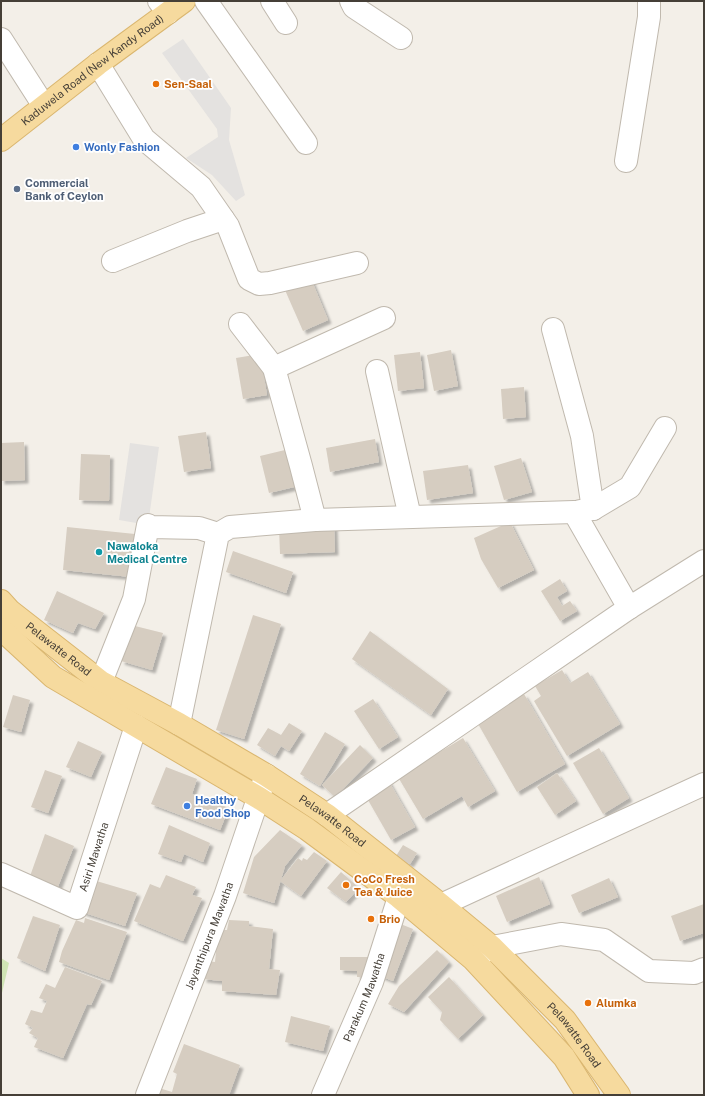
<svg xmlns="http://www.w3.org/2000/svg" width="705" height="1096" font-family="'Public Sans',sans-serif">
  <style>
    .green { fill: #d0e4b4 }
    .parking { fill: #e4e2e0 }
    .building { fill: #d6cdc1; filter: url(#shadow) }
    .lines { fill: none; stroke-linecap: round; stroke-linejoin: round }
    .minor-casing { stroke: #c0b9ae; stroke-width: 24 }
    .major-casing { stroke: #dab66f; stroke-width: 24 }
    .minor { stroke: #fff; stroke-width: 22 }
    .major { stroke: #f6da9e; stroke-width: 22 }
    .food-dot { fill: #e8710a; stroke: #fff; stroke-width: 1.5 }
    .shop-dot { fill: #3f7fe0; stroke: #fff; stroke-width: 1.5 }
    .service-dot { fill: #5c6f8a; stroke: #fff; stroke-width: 1.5 }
    .culture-dot { fill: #0f9aa8; stroke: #fff; stroke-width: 1.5 }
    .labels { text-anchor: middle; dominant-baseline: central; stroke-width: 3.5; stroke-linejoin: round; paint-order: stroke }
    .street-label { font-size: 11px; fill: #453f37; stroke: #fff }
    .food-label { font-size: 11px; font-weight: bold; fill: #c56008; stroke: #fff; text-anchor: start }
    .shop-label { font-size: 11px; font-weight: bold; fill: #366cbe; stroke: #fff; text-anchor: start }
    .service-label { font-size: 11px; font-weight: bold; fill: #4e5e75; stroke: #fff; text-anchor: start }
    .culture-label { font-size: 11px; font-weight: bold; fill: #0d838f; stroke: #fff; text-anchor: start }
  </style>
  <defs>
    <filter id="shadow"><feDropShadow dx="3.5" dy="3.5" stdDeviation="1" flood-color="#0004"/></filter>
  </defs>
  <rect width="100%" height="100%" fill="#f3efe8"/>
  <path class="green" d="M1 958 9 963 1 997Z"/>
  <g class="parking">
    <path d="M183 39 231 108 229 140 245 195 236 201 212 175 186 158 218 137 217 129 162 53Z"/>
    <path d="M130 443 159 447 148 525 119 520Z"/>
  </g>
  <g class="building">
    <path d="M311 279 328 320 303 331 285 290Z"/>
    <path d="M451 350 458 386 434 391 427 355Z"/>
    <path d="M420 352 424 388 398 391 394 355Z"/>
    <path d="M260 354 267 395 243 399 236 358Z"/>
    <path d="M524 387 526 417 503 419 501 389Z"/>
    <path d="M206 432 211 468 184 472 178 436Z"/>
    <path d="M375 439 379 462 330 472 326 448Z"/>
    <path d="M24 442 25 480 1 481V443Z"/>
    <path d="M285 450 294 487 269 493 260 456Z"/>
    <path d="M81 454 110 455 109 501 79 500Z"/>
    <path d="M521 458 532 492 504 500 494 466Z"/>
    <path d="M468 465 473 493 427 500 423 471Z"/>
    <path d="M510 522 534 570 498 588 481 559 474 538Z"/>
    <path d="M334 524 335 552 280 554 279 527Z"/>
    <path d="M67 527 135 534 131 577 63 570Z"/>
    <path d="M233 551 293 572 286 593 226 572Z"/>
    <path d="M560 579 567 591 557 597 562 606 570 601 577 611 560 621 541 591Z"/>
    <path d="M57 591 104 613 95 629 78 623 73 633 44 620Z"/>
    <path d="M253 615 281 624 244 739 216 730Z"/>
    <path d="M131 625 163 633 152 670 121 661Z"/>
    <path d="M370 631 448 689 431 715 352 659Z"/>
    <path d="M562 670 570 683 588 672 620 724 567 756 534 701 541 696 535 686Z"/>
    <path d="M524 694 565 764 517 792 473 715 498 709Z"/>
    <path d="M13 695 30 700 21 732 3 727Z"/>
    <path d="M373 699 398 737 379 749 354 711Z"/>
    <path d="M289 723 302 731 289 751 281 746 275 756 257 745 268 728 281 735Z"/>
    <path d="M325 732 345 744 320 786 300 774Z"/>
    <path d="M463 738 495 791 468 807 462 796 423 819 398 777Z"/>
    <path d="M78 741 102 752 91 777 66 767Z"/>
    <path d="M360 745 373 758 335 797 322 785Z"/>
    <path d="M599 748 629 798 603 814 573 763Z"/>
    <path d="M166 767 197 779 192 794 229 808 220 830 151 804Z"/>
    <path d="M45 770 62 776 48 813 31 807Z"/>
    <path d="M557 773 576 801 555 815 537 787Z"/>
    <path d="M388 780 415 827 391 840 364 793Z"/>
    <path d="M169 825 210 843 203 862 184 854 181 862 158 854Z"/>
    <path d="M280 830 302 845 285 866 274 903 243 893 254 857Z"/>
    <path d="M45 834 74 846 57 889 29 879Z"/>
    <path d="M403 845 417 853 410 864 396 856Z"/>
    <path d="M314 852 327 861 301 896 280 881 298 858 302 861 303 858 307 860Z"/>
    <path d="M341 872 359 888 346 902 327 888Z"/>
    <path d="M166 875 196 887 192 895 202 898 183 941 134 921 150 884 160 888Z"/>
    <path d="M539 877 550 904 507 922 496 896Z"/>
    <path d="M609 878 618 897 579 913 571 895Z"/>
    <path d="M93 880 137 893 125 926 82 912Z"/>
    <path d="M704 904V933L680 941 671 916Z"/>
    <path d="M33 916 60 925 45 971 17 958Z"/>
    <path d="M85 918 127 932 109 980 59 962 62 951 76 920 84 923Z"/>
    <path d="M229 920 249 921V926L273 929 269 969 280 970 276 995 222 991V981L203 979 206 961 215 962 218 930H227Z"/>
    <path d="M398 923 413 929 393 981 378 975Z"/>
    <path d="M437 950 449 962 404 1012 388 1004 399 986Z"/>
    <path d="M340 957H368V977H357V971L340 970Z"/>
    <path d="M65 967 102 981 91 1005 87 1004 63 1058 34 1047 38 1038 29 1033 33 1028 25 1024 31 1010 42 1013 47 1001 39 998 46 984 55 988Z"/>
    <path d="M449 977 483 1015 458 1039 440 1020 442 1012 428 997Z"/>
    <path d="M291 1016 330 1026 323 1051 285 1042Z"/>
    <path d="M184 1044 240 1065 229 1095H156L159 1088 172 1092 177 1074 173 1072Z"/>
  </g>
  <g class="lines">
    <g class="minor-casing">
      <g id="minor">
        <path d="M159 1 168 13"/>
        <path d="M206 1 306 143"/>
        <path d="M272 1 286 23"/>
        <path d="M351 1 354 7 401 38"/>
        <path d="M1 39 44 106"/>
        <path d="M98 64 144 139 201 187 228 226 249 279 259 284 270 283 357 263"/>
        <path d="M626 161 649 17V1"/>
        <path d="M113 261 187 231 223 219"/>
        <path d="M240 324 274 368 301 466 315 520"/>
        <path d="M553 329 582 436 593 509"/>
        <path d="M274 368 384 318"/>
        <path d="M377 371 410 517"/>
        <path d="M580 511 593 509 630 487 665 428"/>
        <path d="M101 682 134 599 148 525 150 527 199 528 218 534"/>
        <path d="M179 724 218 534 230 527 315 520 574 512 629 608"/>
        <path d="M327 815 629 608 704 561"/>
        <path id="s1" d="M1 874 77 908 136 726"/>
        <path d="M441 905 704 784"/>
        <path d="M478 956 492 947 561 934 604 940 649 971 694 973 704 969"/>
        <path id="s2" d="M147 1095 225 896 266 775"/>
        <path id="s3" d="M323 1095 372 982 399 897"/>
      </g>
    </g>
    <g class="major-casing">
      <g id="major">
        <path id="s4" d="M1 140 98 64 184 1"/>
        <path id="s5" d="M1 601 10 611 101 682 179 724 266 775 327 815 441 905 492 947 565 1020 619 1095"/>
        <path d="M1 629 53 677 259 798 307 829 399 897 473 959 564 1057 588 1095"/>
      </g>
    </g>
    <use href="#minor" class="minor"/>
    <use href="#major" class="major"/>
  </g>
  <g class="food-dot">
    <circle cx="156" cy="84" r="4"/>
    <circle cx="346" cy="885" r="4"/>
    <circle cx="371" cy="919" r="4"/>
    <circle cx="588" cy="1003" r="4"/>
  </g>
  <g class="shop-dot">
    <circle cx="76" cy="147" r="4"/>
    <circle cx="187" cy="806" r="4"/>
  </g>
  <circle class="service-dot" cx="17" cy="189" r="4"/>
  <circle class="culture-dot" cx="99" cy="552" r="4"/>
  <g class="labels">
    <g class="street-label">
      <text stroke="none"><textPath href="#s4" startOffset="115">Kaduwela Road (New Kandy Road)</textPath></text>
      <text stroke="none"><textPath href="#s5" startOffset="75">Pelawatte Road</textPath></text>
      <text stroke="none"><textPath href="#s5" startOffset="399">Pelawatte Road</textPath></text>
      <text stroke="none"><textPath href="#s1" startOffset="137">Asiri Mawatha</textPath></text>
      <text stroke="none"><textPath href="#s2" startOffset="171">Jayanthipura Mawatha</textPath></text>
      <text stroke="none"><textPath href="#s3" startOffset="106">Parakum Mawatha</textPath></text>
      <text stroke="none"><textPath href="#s5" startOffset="723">Pelawatte Road</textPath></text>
    </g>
    <g class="food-label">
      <text x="164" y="84">Sen-Saal</text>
      <text x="354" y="879">CoCo Fresh<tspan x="354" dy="13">Tea &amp; Juice</tspan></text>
      <text x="379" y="919">Brio</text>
      <text x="596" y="1003">Alumka</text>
    </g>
    <g class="shop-label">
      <text x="84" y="147">Wonly Fashion</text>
      <text x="195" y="800">Healthy<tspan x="195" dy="13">Food Shop</tspan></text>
    </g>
    <g class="service-label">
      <text x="25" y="183">Commercial<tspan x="25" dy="13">Bank of Ceylon</tspan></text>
    </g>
    <g class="culture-label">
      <text x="107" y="546">Nawaloka<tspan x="107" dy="13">Medical Centre</tspan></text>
    </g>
  </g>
  <rect width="705" height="1096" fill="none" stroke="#453f37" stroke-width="4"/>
</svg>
